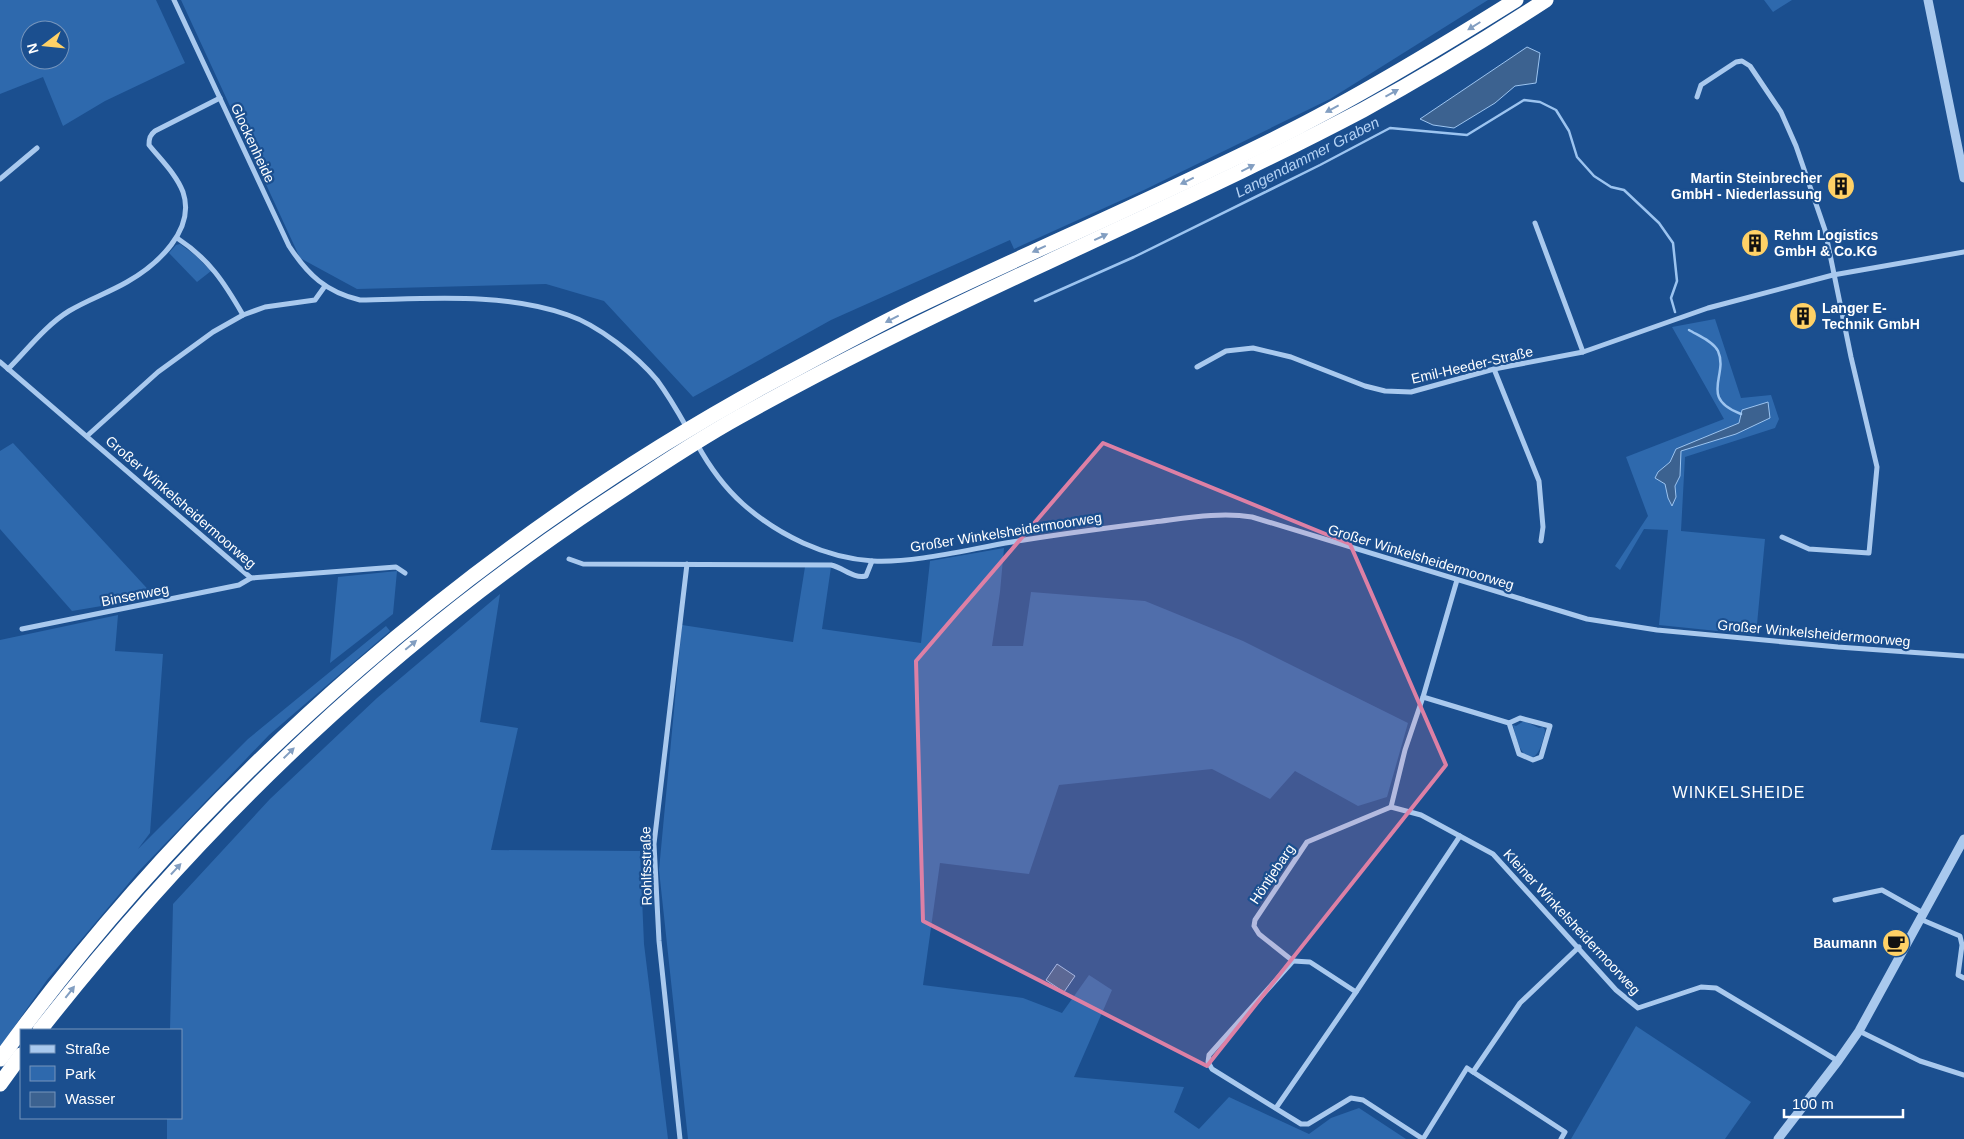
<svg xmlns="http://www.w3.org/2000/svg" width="1964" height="1139" font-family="Helvetica,sans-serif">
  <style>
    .green { fill: #2e69ad; fill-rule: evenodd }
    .water { fill: #3c6290; stroke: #9cc4f0 }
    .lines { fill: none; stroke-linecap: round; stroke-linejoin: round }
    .stream { stroke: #9cc4f0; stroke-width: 2.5 }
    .minor { stroke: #a9c9ee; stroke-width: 5 }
    .tertiary { stroke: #a9c9ee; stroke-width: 9 }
    .motorway { stroke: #fff; stroke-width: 15 }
    .oneway { fill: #829ec1 }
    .marked { fill: #dd80a5; fill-opacity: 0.2; stroke: #dd80a5; stroke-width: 4; stroke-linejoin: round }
    .labels { text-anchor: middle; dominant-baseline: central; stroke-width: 4.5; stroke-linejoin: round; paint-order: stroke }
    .street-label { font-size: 14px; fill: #fff; stroke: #1b4f8f }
    .poi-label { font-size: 14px; font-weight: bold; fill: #fff; stroke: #1b4f8f; text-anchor: end }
    .water-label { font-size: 15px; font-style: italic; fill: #b5d3f5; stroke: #1b4f8f }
    .quarter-label { font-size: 16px; letter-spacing: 1px; fill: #fff; stroke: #1b4f8f }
  </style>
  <rect width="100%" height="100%" fill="#1b4f8f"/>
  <g class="green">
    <path d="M0 0H156L185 63 105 101 63 126 43 77 0 94ZM30 30H60V60H30Z"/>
    <path d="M181 0H1488L1330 99 1144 190 1014 249 1010 240 831 320 693 397 604 301 546 284 357 289 300 258Z"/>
    <path d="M1764 0H1792L1773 12Z"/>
    <path d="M180 244 195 255 211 271 197 282 169 253 176 245Z"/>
    <path d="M1715 319 1741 398 1771 395 1779 419 1775 428 1685 457 1681 531 1765 539 1756 635 1659 625 1668 530 1644 529 1620 570 1615 566 1648 516 1626 457 1724 419 1672 327Z"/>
    <path d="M13 443 155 597 72 611 0 529V451Z"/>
    <path d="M1004 548 1000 592 992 646H1023L1031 592 1145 601 1243 641 1408 723 1387 797 1358 806 1295 771 1270 799 1212 769 1059 785 1029 874 940 863 923 985 1023 998 1062 1013 1089 975 1112 990 1074 1077 1184 1087 1174 1112 1199 1129 1229 1097 1309 1134 1331 1118 1359 1108 1406 1139H688L659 870 682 625 793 642 805 567H831L822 629 921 643 930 561Z"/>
    <path d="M397 571 393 614 330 663 338 577Z"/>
    <path d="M500 594 480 722 518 728 491 850 640 851 644 944 668 1139H167V1118H181V1030H170L173 904 270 799 377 698Z"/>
    <path d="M118 615 115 651 163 654 150 833 138 849 248 739 386 626 390 631 269 735 139 871 47 980 0 1047V640Z"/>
    <path d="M1524 721 1539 728 1543 727 1545 730C1544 741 1535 771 1522 751 1517 744 1515 733 1513 725L1516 726Z"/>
    <path d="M1636 1026 1751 1102 1725 1139H1571Z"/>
  </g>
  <g class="water">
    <path d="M1527 47 1540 53 1536 83 1515 86 1495 103 1454 128 1433 125 1420 119Z"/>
    <path d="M1768 402 1770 418 1736 434 1681 451 1680 476 1675 486 1676 497 1672 506 1668 498 1665 484 1655 478 1658 472 1670 462 1676 449 1739 423 1742 410Z"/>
    <path d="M1057 964 1075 976 1064 992 1046 980Z"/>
  </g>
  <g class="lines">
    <g class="stream">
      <path d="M1035 301 1134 257 1320 165 1390 128 1467 135 1524 100 1540 102 1556 110 1569 131 1577 157 1594 176 1611 187 1624 190 1659 223 1673 243 1677 281 1671 298 1675 312"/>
      <path d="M1689 330C1697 335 1713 341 1718 351 1729 375 1698 398 1741 414"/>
    </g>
    <g class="minor">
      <path d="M174 0 289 246C308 275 326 292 360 300 427 299 504 292 568 315 598 325 637 356 657 380 668 395 678 412 687 428"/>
      <path d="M1697 97 1701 85 1736 62 1742 61 1750 66 1781 112 1796 146 1825 230 1851 357 1877 467 1869 553 1809 549 1782 537"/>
      <path d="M0 179 37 148"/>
      <path d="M1535 223 1583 352"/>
      <path d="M177 238C209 259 224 282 243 315"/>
      <path d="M0 362 251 578 396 567 405 573"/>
      <path d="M1197 367 1226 351 1253 348 1291 357 1365 386 1385 391 1411 392 1494 369 1583 352 1708 308 1833 275 1964 252"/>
      <path d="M8 369C27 350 46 325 69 311 87 300 108 293 127 282 157 265 196 230 183 192 176 174 161 160 149 145 149 138 150 135 155 131L220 98"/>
      <path d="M1494 369 1539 481 1543 527 1541 541"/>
      <path d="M87 436 158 372 213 332 243 315 265 307 315 300 325 286"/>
      <path d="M697 444C709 466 724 487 743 504 778 535 825 558 873 561 916 563 969 549 1012 542 1059 534 1106 528 1154 522 1187 518 1220 512 1252 517L1587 619 1657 630 1838 647 1964 656"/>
      <path d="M569 559 583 564 831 565C844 568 853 579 866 576L872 561"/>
      <path d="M1457 580 1423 697 1405 750 1391 807 1421 815 1493 854 1616 990 1638 1008 1701 987 1716 988 1838 1061"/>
      <path d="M22 629 239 585 251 578"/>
      <path d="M1423 697 1509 723 1519 754 1533 760 1541 757 1550 726 1520 718 1509 723"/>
      <path d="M1391 807 1307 842 1255 920 1254 926 1259 934 1293 961 1209 1055 1208 1062 1212 1069 1301 1124H1308L1351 1098 1363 1100 1423 1139 1467 1068 1473 1072 1520 1003 1579 947"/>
      <path d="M1835 900 1882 890 1923 913"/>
      <path d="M1920 919 1960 936 1962 945 1958 975 1964 978"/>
      <path d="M1293 961 1310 962 1356 992"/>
      <path d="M1859 1031 1920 1061 1964 1075"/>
      <path d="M1473 1072 1565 1132 1561 1139"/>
      <path d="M1276 1108 1356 992 1460 836"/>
      <path d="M680 1139 659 941 654 844 687 564"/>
    </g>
    <g class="tertiary">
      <path d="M1928 0 1964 178"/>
      <path d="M1778 1139 1838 1061 1859 1031 1964 839"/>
    </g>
    <g class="motorway">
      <path d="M40 1030C206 819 395 638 621 491 660 465 699 439 739 417 839 361 942 311 1046 263 1152 213 1259 165 1363 110 1425 76 1486 39 1546 0"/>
      <path d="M0 1059C204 777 488 531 796 369 835 348 874 327 913 308 1040 247 1170 192 1296 128 1372 89 1444 45 1516 0"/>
      <path d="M0 1084 21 1055"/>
    </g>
  </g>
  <defs><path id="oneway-solid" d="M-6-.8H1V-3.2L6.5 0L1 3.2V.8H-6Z" transform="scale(1.25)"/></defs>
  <g class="oneway">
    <use href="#oneway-solid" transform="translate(1474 26) rotate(148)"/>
    <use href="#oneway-solid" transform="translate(1392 93) rotate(-29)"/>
    <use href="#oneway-solid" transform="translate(1332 109) rotate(152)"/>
    <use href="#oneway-solid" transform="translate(1248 168) rotate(-27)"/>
    <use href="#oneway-solid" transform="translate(1187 181) rotate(154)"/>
    <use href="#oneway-solid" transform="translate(1101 237) rotate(-25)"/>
    <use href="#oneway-solid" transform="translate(1039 249) rotate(155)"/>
    <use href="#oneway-solid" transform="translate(892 319) rotate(153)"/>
    <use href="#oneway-solid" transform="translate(411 645) rotate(-40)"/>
    <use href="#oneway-solid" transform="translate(289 753) rotate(-44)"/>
    <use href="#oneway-solid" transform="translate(176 869) rotate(-47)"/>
    <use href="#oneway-solid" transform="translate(70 992) rotate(-52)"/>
  </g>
  <path class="marked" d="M1103 443 1350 544 1446 765 1207 1066 923 921 916 661Z"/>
  <defs>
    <g id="building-disc" transform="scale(1.4375)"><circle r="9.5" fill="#ffd166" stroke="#1b4f8f"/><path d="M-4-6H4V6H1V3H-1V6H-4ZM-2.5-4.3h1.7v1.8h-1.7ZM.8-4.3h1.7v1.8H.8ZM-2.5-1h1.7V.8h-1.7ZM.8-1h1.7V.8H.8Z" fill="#111"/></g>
    <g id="cafe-disc" transform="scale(1.4375)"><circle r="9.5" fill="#ffd166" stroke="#1b4f8f"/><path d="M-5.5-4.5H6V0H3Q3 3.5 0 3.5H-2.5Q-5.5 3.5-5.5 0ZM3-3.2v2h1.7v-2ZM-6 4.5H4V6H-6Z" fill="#111"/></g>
  </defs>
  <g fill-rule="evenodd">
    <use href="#building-disc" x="1841" y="186"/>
    <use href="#building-disc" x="1755" y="243"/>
    <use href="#building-disc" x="1803" y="316"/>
    <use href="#cafe-disc" x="1896" y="943"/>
  </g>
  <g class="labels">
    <g class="street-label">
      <text transform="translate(253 143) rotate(65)">Glockenheide</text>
      <text transform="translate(1472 365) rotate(-13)">Emil-Heeder-Straße</text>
      <text transform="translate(181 502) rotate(41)">Großer Winkelsheidermoorweg</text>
      <text transform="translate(1006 532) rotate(-9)">Großer Winkelsheidermoorweg</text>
      <text transform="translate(1421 557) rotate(17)">Großer Winkelsheidermoorweg</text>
      <text transform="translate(135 595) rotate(-11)">Binsenweg</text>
      <text transform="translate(1814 633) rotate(5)">Großer Winkelsheidermoorweg</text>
      <text transform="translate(646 866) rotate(-91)">Rohlfsstraße</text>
      <text transform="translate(1272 874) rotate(-56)">Höntjebarg</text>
      <text transform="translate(1572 922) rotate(47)">Kleiner Winkelsheidermoorweg</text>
    </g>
    <g class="poi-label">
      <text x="1822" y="178">Martin Steinbrecher<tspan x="1822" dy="16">GmbH - Niederlassung</tspan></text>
      <text x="1774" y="235" text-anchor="start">Rehm Logistics<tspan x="1774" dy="16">GmbH &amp; Co.KG</tspan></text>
      <text x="1822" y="308" text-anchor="start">Langer E-<tspan x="1822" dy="16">Technik GmbH</tspan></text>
      <text x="1877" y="943">Baumann</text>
    </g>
    <g class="water-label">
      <text transform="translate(1307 157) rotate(-27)">Langendammer Graben</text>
    </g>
    <g class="quarter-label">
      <text x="1739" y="792">WINKELSHEIDE</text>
    </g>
  </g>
  <rect x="20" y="1029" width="162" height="90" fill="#1b4f8f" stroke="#7695bc"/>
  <rect x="30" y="1045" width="25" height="8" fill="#a9c9ee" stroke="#7695bc"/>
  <text x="65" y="1054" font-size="15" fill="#ffffff">Straße</text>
  <rect x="30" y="1066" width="25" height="15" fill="#2e69ad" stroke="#7695bc"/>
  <text x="65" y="1079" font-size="15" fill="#ffffff">Park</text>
  <rect x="30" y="1092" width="25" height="15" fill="#3c6290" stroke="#7695bc"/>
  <text x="65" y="1104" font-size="15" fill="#ffffff">Wasser</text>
  <g transform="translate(45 45) rotate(254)"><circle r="24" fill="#1b4f8f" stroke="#7695bc"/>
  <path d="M0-4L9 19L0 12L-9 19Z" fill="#ffd166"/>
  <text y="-8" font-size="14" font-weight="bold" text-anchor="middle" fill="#ffffff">N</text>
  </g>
  <path d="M1784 1109v8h119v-8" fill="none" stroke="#ffffff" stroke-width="2.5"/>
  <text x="1792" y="1109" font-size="15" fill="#ffffff" stroke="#1b4f8f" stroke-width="4" paint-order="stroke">100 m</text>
</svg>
